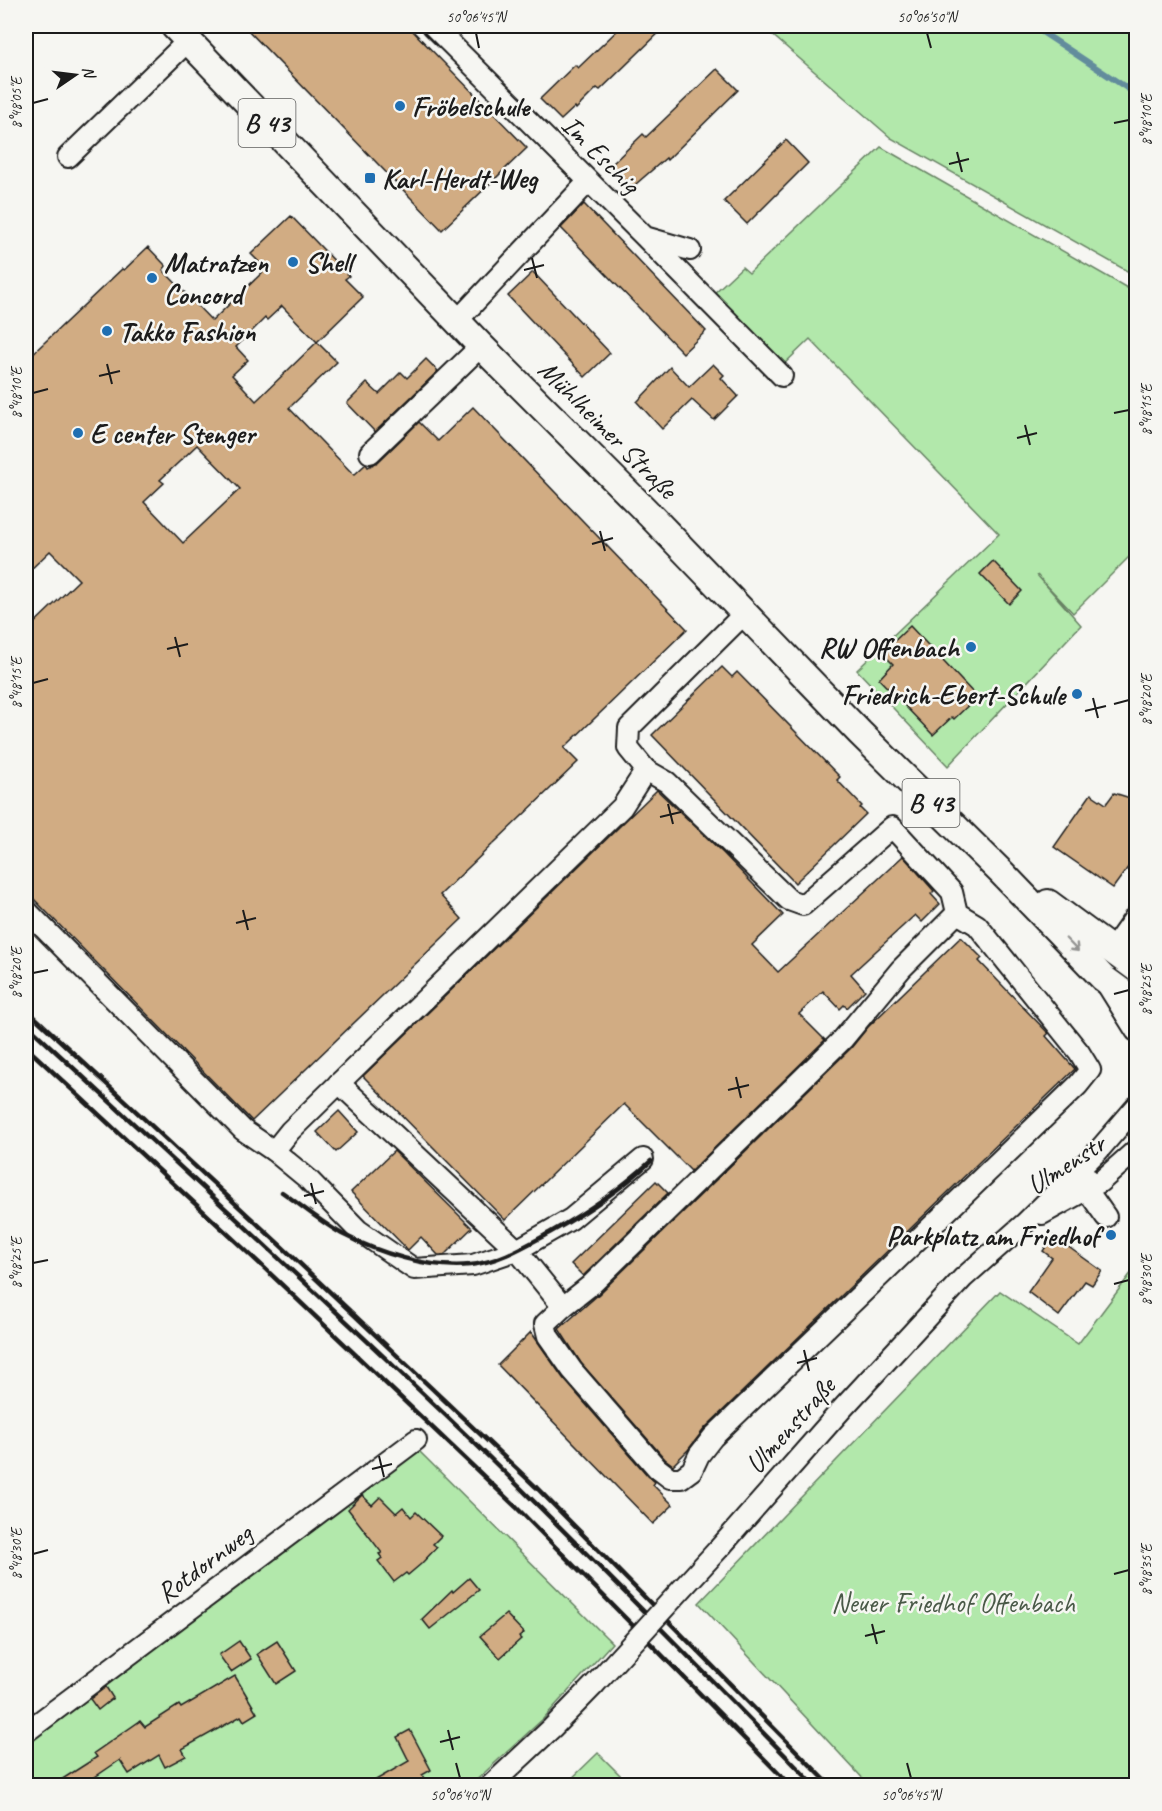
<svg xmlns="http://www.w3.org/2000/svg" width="1162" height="1811" font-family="Caveat,sans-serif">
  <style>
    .green { fill: #b2e8ab; stroke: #678264; stroke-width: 1.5 }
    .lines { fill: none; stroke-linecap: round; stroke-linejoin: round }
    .stream { stroke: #628c9c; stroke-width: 6 }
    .building { fill: #d1ac83; stroke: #1c1c1c; stroke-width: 1.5; fill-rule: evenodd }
    .minor-casing { stroke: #1c1c1c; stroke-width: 24 }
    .major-casing { stroke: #1c1c1c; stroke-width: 30 }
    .minor { stroke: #f6f6f2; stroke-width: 20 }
    .major { stroke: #f6f6f2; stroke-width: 26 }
    .rail { stroke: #1c1c1c; stroke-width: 4.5 }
    .minor-bridge-casing { stroke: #1c1c1c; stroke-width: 24; stroke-linecap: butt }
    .minor-bridge { stroke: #f6f6f2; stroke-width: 20 }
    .oneway { stroke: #949492 }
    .ticks { fill: none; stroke: #1c1c1c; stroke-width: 2 }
    .poi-dot { fill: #1f6fb2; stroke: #f6f6f2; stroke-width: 2 }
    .labels { text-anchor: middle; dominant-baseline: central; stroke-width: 5; stroke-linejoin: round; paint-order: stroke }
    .shield { fill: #f6f6f2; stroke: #5d5d5c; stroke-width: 1.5 }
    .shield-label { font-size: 27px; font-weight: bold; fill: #1c1c1c }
    .poi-label { font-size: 28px; font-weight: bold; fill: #1c1c1c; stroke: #f6f6f2; text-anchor: start }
    .street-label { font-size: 28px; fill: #1c1c1c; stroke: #f6f6f2 }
    .park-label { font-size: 28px; fill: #495947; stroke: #f6f6f2 }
    .neatline { fill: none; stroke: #1c1c1c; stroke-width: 2 }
    .ticks-label { font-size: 15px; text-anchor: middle; fill: #1c1c1c }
  </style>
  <rect width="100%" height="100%" fill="#f6f6f2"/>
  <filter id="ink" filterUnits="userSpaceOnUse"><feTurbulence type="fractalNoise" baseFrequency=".0167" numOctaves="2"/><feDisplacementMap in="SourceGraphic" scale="12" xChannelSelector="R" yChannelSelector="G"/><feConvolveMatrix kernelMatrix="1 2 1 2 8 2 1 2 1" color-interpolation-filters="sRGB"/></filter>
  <g filter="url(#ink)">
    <g class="green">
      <path d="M762 26H1136V276L891 138Z"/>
      <path d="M881 147 1136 293V550L1073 613 1037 575 1081 625 948 766 857 670 999 534 810 339 781 367 711 296 742 267 749 273Z"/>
      <path d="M1135 1268 1136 1269V1785H869L699 1603 1000 1291 1078 1344Z"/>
      <path d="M418 1450 612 1643 543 1719 471 1785 26 1786V1744Z"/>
      <path d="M598 1753 622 1777 613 1785H565Z"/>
    </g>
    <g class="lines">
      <path class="stream" d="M1033 26 1136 94"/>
    </g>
    <g class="building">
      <path d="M244 26H408L527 148 442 230Z"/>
      <path d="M622 26H666L600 90 597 88 576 109 575 107 561 120 540 99 575 65 578 68Z"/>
      <path d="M717 69 738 90 667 160 666 158 629 190 608 168 643 134 646 137Z"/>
      <path d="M786 140 808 163 747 224 724 201Z"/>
      <path d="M584 204 706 331 683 353 561 228Z"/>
      <path d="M291 216 349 276 345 279 363 297 317 342 337 362 289 408 354 475 366 464 368 467 378 462 419 422 438 441 473 407 687 629 564 748 578 762 440 895 462 919 252 1121 26 891V631L79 580 50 551 26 574V360L122 269 124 270 148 247 166 266 163 270 212 321 266 269 251 254ZM282 306 317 342 256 401 232 375 248 360 236 347 265 318 267 320ZM197 445 240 489 183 543 144 502 164 483 160 480Z"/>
      <path d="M533 272 610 353 585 377 508 296Z"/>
      <path d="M426 359 438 371 375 432 347 403 367 383 379 394 401 372 407 378Z"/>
      <path d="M713 364 724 375 721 378 738 396 714 420 692 400 662 429 637 402 670 367 689 387Z"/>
      <path d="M993 561 1022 591 1009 604 980 574Z"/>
      <path d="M910 626 977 697 954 719 952 717 933 735 879 679 893 664 882 653Z"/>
      <path d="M722 667 732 677 737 672 840 777 837 780 862 806 860 808 866 814 795 883 652 735Z"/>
      <path d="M657 790 723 853 783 915 752 945 778 972 903 856 934 891 931 894 940 904 922 922 915 915 851 974 865 990 847 1008 844 1005 840 1009 823 991 799 1014 825 1040 691 1171 624 1104 505 1220 363 1076Z"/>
      <path d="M1114 793 1137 800V855L1113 888 1054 847 1091 794 1106 804Z"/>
      <path d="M961 937 982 958 979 961 1047 1032 1049 1033 1046 1036 1075 1069 705 1428 688 1450 673 1465 665 1459 581 1363 559 1329 599 1294 851 1048 868 1027Z"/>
      <path d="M339 1111 358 1132 336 1152 317 1132Z"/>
      <path d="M394 1151 472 1228 444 1255H438L421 1237 408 1250 351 1192Z"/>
      <path d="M656 1181 668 1193 583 1276 571 1264Z"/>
      <path d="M1053 1236 1102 1271 1092 1285 1085 1281 1059 1316 1028 1292 1052 1258 1043 1251Z"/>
      <path d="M531 1332 563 1378 648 1476 655 1482 653 1485 673 1505 653 1524 498 1365Z"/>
      <path d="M362 1495 372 1505 380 1497 396 1513 403 1507 411 1517 416 1512 441 1536 433 1544 437 1547 421 1564 408 1575 406 1573 394 1582 378 1561 382 1558 379 1554 382 1553 348 1509Z"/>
      <path d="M469 1578 479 1590 430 1629 422 1619 452 1590 453 1592Z"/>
      <path d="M506 1614 524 1633 519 1637 521 1639 500 1658 480 1636Z"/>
      <path d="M239 1641 251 1659 231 1672 219 1655Z"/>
      <path d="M277 1641 296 1671 276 1684 257 1654Z"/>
      <path d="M235 1676 257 1713 244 1721 241 1716 182 1749 186 1756 165 1767 159 1755 129 1774 120 1760 83 1785H53L97 1757 94 1753 140 1721 145 1727 179 1705 181 1708Z"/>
      <path d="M106 1687 113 1698 98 1710 90 1699Z"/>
      <path d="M410 1730 431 1770 422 1775 425 1780 415 1785H367L409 1761 397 1737Z"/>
    </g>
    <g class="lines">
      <g class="minor-casing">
        <g id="minor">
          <path d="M433 26 645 237 690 250"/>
          <path d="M68 157 188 41"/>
          <path d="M647 239 782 376"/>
          <path d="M457 321 588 182"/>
          <path d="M370 453 481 346"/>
          <path d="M646 770 667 782 789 900 803 905 892 827 952 892 957 913 977 925 1079 1052 1090 1070 1078 1085 713 1437 699 1455 692 1470 681 1478H670L657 1468 572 1370 548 1336 545 1324 563 1307 591 1285 843 1039 901 969 957 913"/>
          <path d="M26 910 243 1130 274 1151 308 1179 358 1230 414 1269 473 1265 517 1250 571 1219 643 1159"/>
          <path d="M1112 950 1136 916"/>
          <path d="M1106 983 1136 1031"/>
          <path d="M339 1083 517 1250 563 1307"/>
          <path d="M274 1151 290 1131 622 807 646 770 628 748 629 728 745 613"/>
          <path d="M1089 1179 1087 1190 1106 1217"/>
          <path d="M1042 1214 1100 1182 1136 1150"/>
          <path d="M723 1544 842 1409 963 1278 1024 1224 1098 1151 1136 1107"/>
          <path d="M26 1732 416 1440"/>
          <path d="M490 1786 552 1728 594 1685"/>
        </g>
      </g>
      <g class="major-casing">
        <g id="major">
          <path d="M174 26 481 346 646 511 860 733 1002 873 1103 978 1136 1002"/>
          <path d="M1048 903 1136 968"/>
        </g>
      </g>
      <use href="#minor" class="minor"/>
      <use href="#major" class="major"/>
      <g class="rail">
        <path d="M26 1009 294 1258 536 1487 831 1786"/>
        <path d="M26 1024C181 1168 337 1310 489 1457 599 1565 707 1675 815 1786"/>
        <path d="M26 1047 258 1262 516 1507 791 1786"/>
        <path d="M282 1192C302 1206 321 1222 342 1234 379 1253 428 1269 470 1265 499 1262 525 1246 551 1232 587 1212 621 1189 651 1161"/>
      </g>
      <g class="minor-bridge-casing">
        <path id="minor-bridge" d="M594 1685 723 1544"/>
      </g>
      <use href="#minor-bridge" class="minor-bridge"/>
    </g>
    <defs><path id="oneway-shaft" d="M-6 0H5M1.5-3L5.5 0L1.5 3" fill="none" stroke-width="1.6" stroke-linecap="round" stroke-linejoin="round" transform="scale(1.5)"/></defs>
    <use class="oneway" href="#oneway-shaft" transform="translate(1072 945) rotate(46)"/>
  </g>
  <path class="ticks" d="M476 33 479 48M927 33 931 48M33 103 48 99M1114 123 1129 120M957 152 962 172M949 164 969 159M532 258 537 278M524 270 544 265M107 364 112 384M99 376 120 371M33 393 48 389M1114 413 1129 410M1025 425 1030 445M1017 438 1037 433M600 531 605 551M592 544 613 538M175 637 180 657M167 649 188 644M33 683 48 679M1093 698 1098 718M1114 704 1129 700M1085 711 1106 706M668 804 673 824M660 817 681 812M243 910 248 930M236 923 256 918M33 973 48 970M1114 994 1129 990M736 1077 741 1098M728 1090 749 1085M311 1183 316 1204M304 1196 324 1191M33 1263 48 1260M1114 1284 1129 1280M804 1350 809 1371M797 1363 817 1358M379 1456 384 1477M372 1469 392 1464M33 1554 48 1550M1114 1574 1129 1570M872 1624 877 1644M865 1636 885 1631M448 1730 453 1750M440 1742 460 1737M456 1763 460 1778M907 1763 911 1778"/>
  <g class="poi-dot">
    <circle cx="400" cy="106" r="6"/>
    <rect x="364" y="172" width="12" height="12" rx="3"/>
    <circle cx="293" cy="262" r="6"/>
    <circle cx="152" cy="278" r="6"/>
    <circle cx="107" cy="331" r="6"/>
    <circle cx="78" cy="433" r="6"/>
    <circle cx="971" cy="647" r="6"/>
    <circle cx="1077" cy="694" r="6"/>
    <circle cx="1111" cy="1235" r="6"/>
  </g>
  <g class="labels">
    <g class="shield">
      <rect x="238.5" y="99" width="57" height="48" rx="4.5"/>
      <rect x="902.5" y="779" width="57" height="48" rx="4.5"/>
    </g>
    <g class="shield-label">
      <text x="267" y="123">B 43</text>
      <text x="931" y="803">B 43</text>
    </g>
    <g class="poi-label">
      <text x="412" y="106">Fröbelschule</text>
      <text x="382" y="178">Karl-Herdt-Weg</text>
      <text x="164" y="262">Matratzen<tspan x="164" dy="32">Concord</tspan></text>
      <text x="305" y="262">Shell</text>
      <text x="119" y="331">Takko Fashion</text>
      <text x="90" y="433">E center Stenger</text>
      <text x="959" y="647" text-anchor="end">RW Offenbach</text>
      <text x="1065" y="694" text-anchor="end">Friedrich-Ebert-Schule</text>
      <text x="1099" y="1235" text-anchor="end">Parkplatz am Friedhof</text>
    </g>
    <g class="street-label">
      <text transform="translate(601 154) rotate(45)">Im Eschig</text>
      <text transform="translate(608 429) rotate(45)">Mühlheimer Straße</text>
      <text transform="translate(1066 1164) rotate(-33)">Ulmenstr</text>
      <text transform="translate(790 1425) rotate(-48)">Ulmenstraße</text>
      <text transform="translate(204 1563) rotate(-37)">Rotdornweg</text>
    </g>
    <g class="park-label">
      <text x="953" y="1602">Neuer Friedhof Offenbach</text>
    </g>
  </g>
  <rect width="1162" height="1811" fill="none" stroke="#f6f6f2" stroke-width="66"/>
  <g transform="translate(75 75) rotate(76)" stroke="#f6f6f2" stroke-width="4.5" paint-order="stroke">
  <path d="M0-4.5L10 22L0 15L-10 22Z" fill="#1c1c1c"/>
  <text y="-9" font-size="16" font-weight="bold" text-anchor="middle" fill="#1c1c1c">N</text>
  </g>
  <rect x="33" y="33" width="1096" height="1745" class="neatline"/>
  <g class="ticks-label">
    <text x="476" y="22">50°06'45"N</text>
    <text x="927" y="22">50°06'50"N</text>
    <text transform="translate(16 103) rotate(-90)" y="5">8°48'05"E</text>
    <text transform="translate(1146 120) rotate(-90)" y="5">8°48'10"E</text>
    <text transform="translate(16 393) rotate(-90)" y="5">8°48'10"E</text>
    <text transform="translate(1146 410) rotate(-90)" y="5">8°48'15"E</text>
    <text transform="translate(16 683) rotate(-90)" y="5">8°48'15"E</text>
    <text transform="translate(1146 700) rotate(-90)" y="5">8°48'20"E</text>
    <text transform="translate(16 973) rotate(-90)" y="5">8°48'20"E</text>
    <text transform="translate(1146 990) rotate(-90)" y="5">8°48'25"E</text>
    <text transform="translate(16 1263) rotate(-90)" y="5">8°48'25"E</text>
    <text transform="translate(1146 1280) rotate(-90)" y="5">8°48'30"E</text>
    <text transform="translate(16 1554) rotate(-90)" y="5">8°48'30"E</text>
    <text transform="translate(1146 1570) rotate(-90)" y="5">8°48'35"E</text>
    <text x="460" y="1800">50°06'40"N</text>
    <text x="911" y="1800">50°06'45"N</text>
  </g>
</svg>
